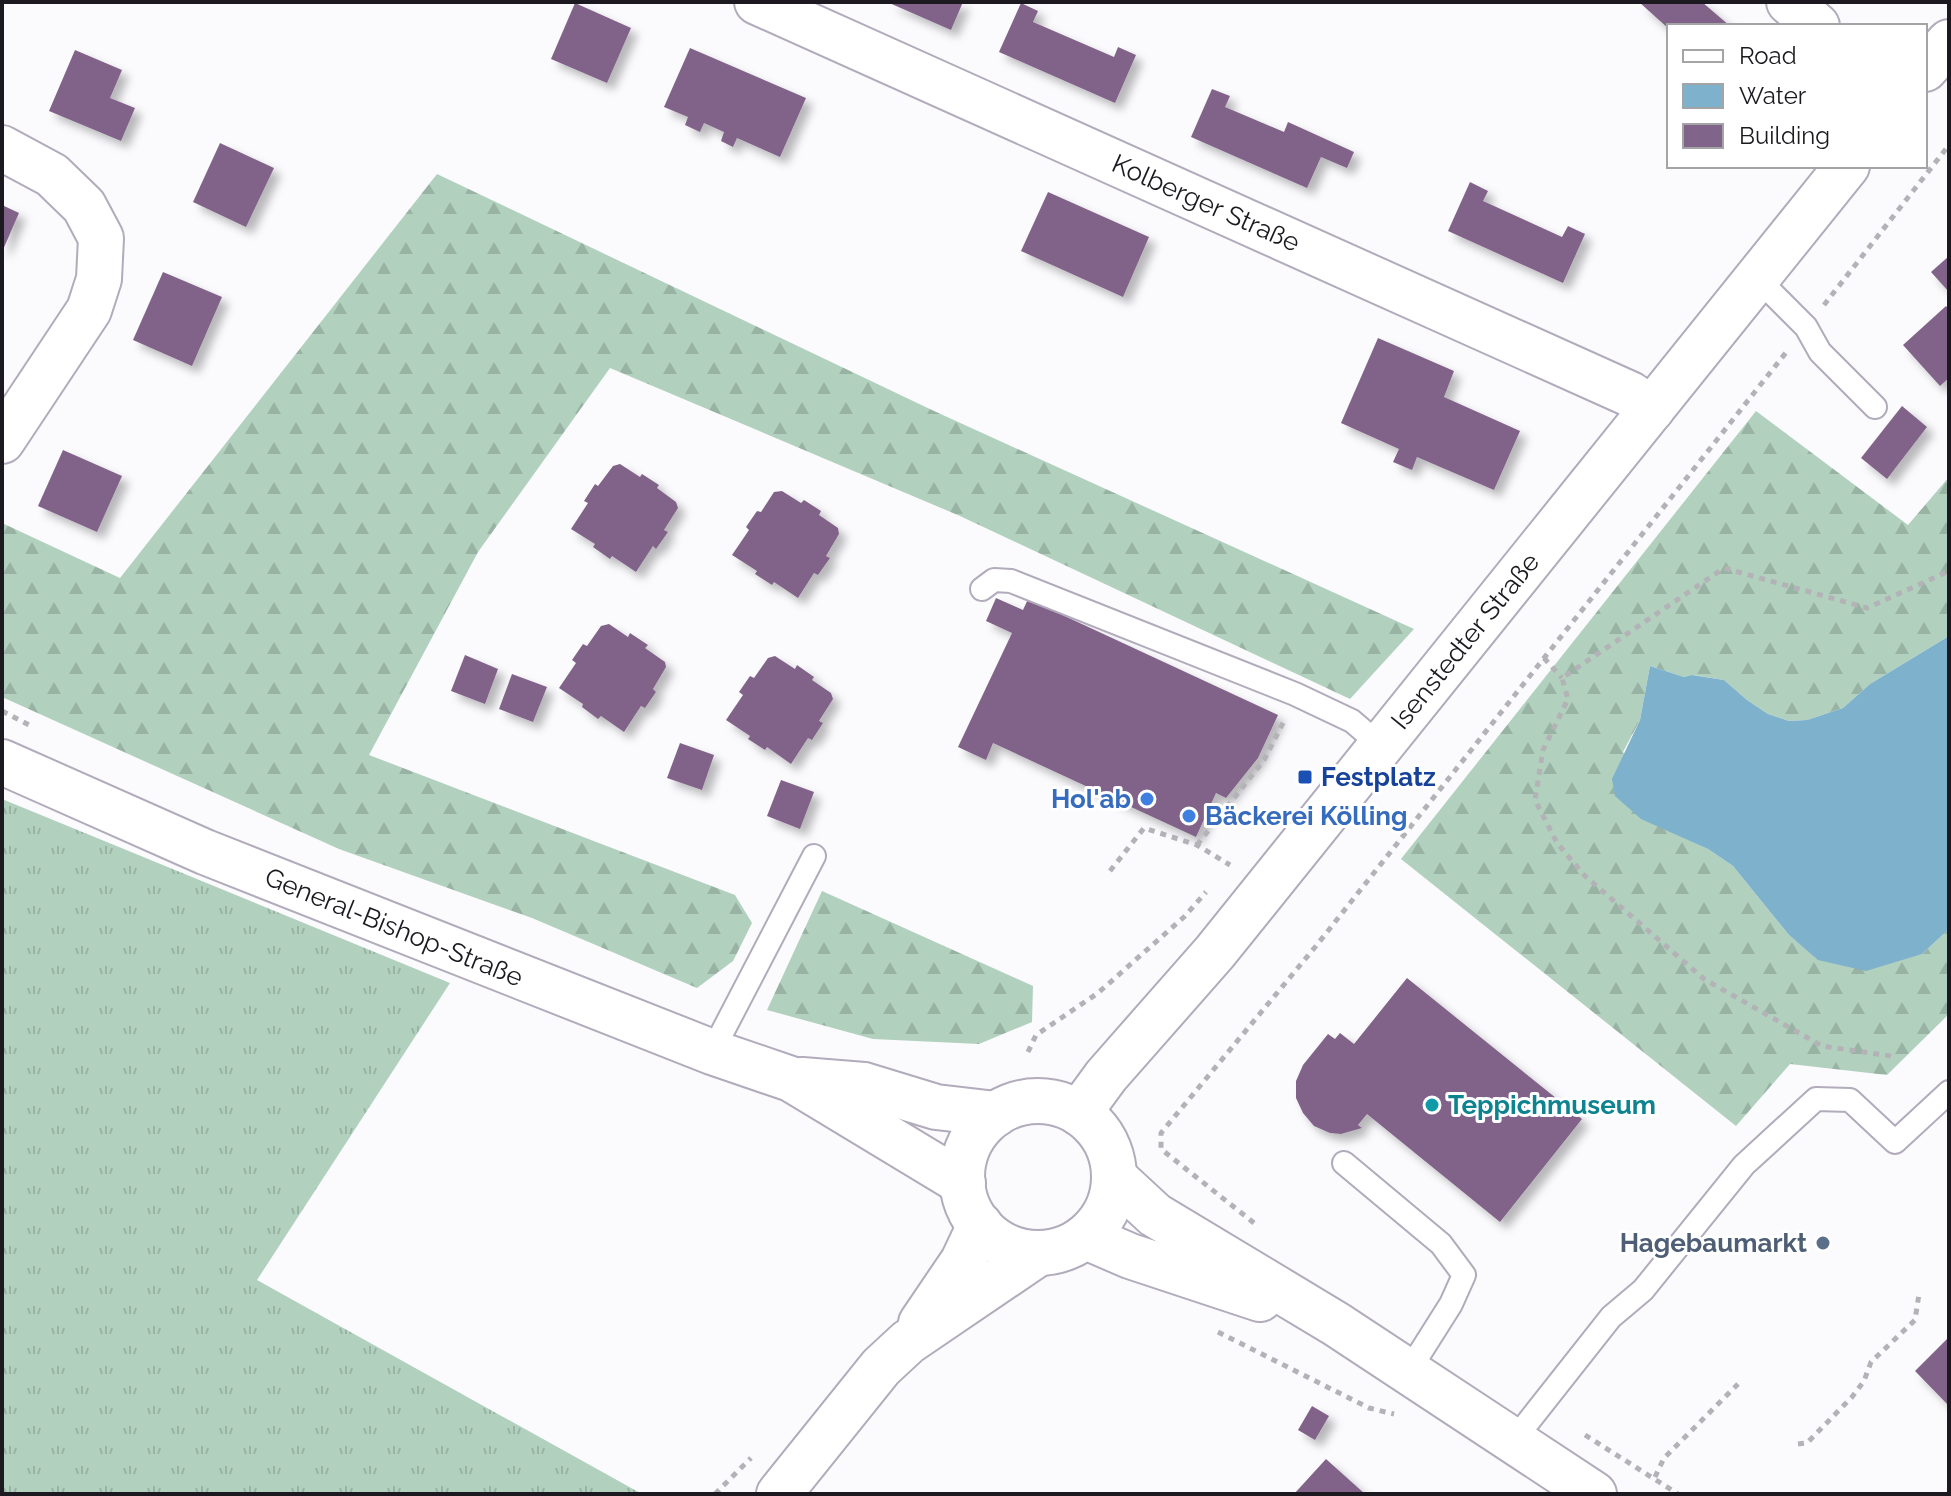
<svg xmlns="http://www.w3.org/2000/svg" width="1951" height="1496" font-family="Raleway,sans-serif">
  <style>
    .grass { fill: url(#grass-tufts) }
    .forest { fill: url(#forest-firs) }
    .water { fill: #7eb1cb }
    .building { fill: #816489; filter: url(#shadow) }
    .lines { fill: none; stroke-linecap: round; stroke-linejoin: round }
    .service-casing { stroke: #b1abbb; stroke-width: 26 }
    .minor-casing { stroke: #b1abbb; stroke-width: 48 }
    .tertiary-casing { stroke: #b1abbb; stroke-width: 48 }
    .path { stroke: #b3b2b6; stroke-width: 5; stroke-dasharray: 6 6; stroke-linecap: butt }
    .service { stroke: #fff; stroke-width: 22 }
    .minor { stroke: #fff; stroke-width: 44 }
    .tertiary { stroke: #fff; stroke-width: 44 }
    .transit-dot { fill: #1a4fb4; stroke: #fff; stroke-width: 3 }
    .shop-dot { fill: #3f7fe0; stroke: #fff; stroke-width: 3 }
    .culture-dot { fill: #0f9aa8; stroke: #fff; stroke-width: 3 }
    .service-dot { fill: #5c6f8a; stroke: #fff; stroke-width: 3 }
    .labels { text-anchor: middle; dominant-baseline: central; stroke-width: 6; stroke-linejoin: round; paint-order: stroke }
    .street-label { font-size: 26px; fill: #1c1a20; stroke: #fff }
    .transit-label { font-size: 26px; font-weight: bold; fill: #164399; stroke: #fff; text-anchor: start }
    .shop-label { font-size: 26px; font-weight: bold; fill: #366cbe; stroke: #fff; text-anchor: end }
    .culture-label { font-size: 26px; font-weight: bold; fill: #0d838f; stroke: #fff; text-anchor: start }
    .service-label { font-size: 26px; font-weight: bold; fill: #4e5e75; stroke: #fff; text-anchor: end }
  </style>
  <defs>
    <pattern id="grass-tufts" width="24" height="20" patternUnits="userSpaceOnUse" patternTransform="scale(2)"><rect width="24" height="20" fill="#b1d1be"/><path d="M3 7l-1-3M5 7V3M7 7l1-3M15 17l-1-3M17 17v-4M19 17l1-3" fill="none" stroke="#98b3a3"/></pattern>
    <pattern id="forest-firs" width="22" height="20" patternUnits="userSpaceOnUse" patternTransform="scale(2)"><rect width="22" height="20" fill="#b1d1be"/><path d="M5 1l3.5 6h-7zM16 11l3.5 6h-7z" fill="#98b3a3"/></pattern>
    <filter id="shadow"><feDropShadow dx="7" dy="7" stdDeviation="4" flood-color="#0004"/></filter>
  </defs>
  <rect width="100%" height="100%" fill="#fbfafd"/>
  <path class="grass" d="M2 799 450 983 257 1280 642 1494H2Z"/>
  <g class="forest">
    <path d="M437 174 934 411 1414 629 1350 699 960 516 610 368 478 552 369 755 735 895 752 923 733 961 697 988 532 918 339 849 2 697V523L120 578Z"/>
    <path d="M1756 411 1908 525 1949 477V636L1870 684 1843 708 1807 720 1789 721 1768 714 1747 700 1724 680 1693 675 1684 677 1650 666 1640 720 1623 752 1677 834 1708 849 1733 866 1789 935 1819 960 1922 954 1949 929V1014L1887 1075 1790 1064 1736 1126 1401 859Z"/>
    <path d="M822 891 1033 986 1032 1022 979 1044 873 1039 767 1010Z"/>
  </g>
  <path class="water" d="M1949 636V929L1922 954 1866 971 1818 960 1789 935 1733 866 1708 849 1641 819 1615 796 1612 779 1640 720 1650 666 1684 677 1692 675 1724 680 1747 700 1768 714 1789 721 1807 720 1843 708 1870 684Z"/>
  <g class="building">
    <path d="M887 2H963L951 30Z"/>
    <path d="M1639 2H1702L1730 26H1669V29Z"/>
    <path d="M575 3 631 28 607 83 551 59Z"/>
    <path d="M1021 3 1038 11 1033 22 1114 57 1118 47 1136 55 1115 103 999 52Z"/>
    <path d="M690 48 806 98 780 157 737 138 733 147 721 141 724 132 704 123 700 132 685 125 688 117 664 107Z"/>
    <path d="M75 50 122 70 110 98 135 108 121 141 49 111Z"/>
    <path d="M1212 89 1230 96 1225 107 1284 132 1288 122 1354 152 1347 168 1321 157 1307 188 1191 137Z"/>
    <path d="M220 143 274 168 246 227 193 202Z"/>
    <path d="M1470 182 1488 191 1483 201 1562 237 1568 226 1585 234 1563 283 1448 231Z"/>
    <path d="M1048 192 1149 237 1123 297 1021 251Z"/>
    <path d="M2 205 19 213 2 252Z"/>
    <path d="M1949 256V292L1931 272Z"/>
    <path d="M163 272 222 297 192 366 133 340Z"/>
    <path d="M1946 306 1949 309V378L1940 386 1903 345Z"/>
    <path d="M1378 338 1454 371 1444 397 1520 431 1494 490 1417 457 1412 470 1393 462 1399 449 1341 423Z"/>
    <path d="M1902 406 1927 427 1887 479 1861 458Z"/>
    <path d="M63 450 122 476 97 532 38 506Z"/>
    <path d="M620 464 640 477 642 474 659 485 657 488 676 502 678 508 664 530 668 532 656 549 653 546 636 572 612 556 610 559 593 547 595 544 571 529 588 503 584 501 595 484 598 486 613 466Z"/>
    <path d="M782 491 801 503 804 500 821 511 819 515 838 528 839 534 826 556 830 558 818 575 814 573 798 598 774 582 772 585 755 574 757 571 732 555 749 530 746 527 757 511 761 512 774 492Z"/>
    <path d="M996 598 1023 610 1028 599 1278 715 1258 758 1226 798 1216 793 1196 837 993 743 986 760 958 747 1012 633 986 621Z"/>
    <path d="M609 624 628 637 630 633 648 645 645 648 665 662 666 667 653 689 656 692 645 708 641 706 624 732 601 716 598 719 582 707 583 704 559 688 576 663 572 660 583 644 587 646 601 626Z"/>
    <path d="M465 655 498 669 485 704 451 691Z"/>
    <path d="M775 656 795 669 797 665 814 677 812 680 831 693 833 699 819 721 823 723 812 740 808 738 791 764 767 747 765 750 748 739 750 736 726 720 743 695 739 692 750 676 754 678 768 658Z"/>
    <path d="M512 674 547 687 533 722 499 709Z"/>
    <path d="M680 743 714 755 702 790 667 778Z"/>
    <path d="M781 780 814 792 800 829 767 816Z"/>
    <path d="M1407 978 1582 1119 1500 1222 1367 1114 1358 1125 1362 1128 1341 1134 1330 1133 1314 1126 1303 1113 1296 1098V1081L1303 1065 1328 1034 1335 1039 1340 1033 1354 1044Z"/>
    <path d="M1949 1337V1406L1915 1371Z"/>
    <path d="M1312 1406 1329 1416 1315 1440 1298 1430Z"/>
    <path d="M1326 1459 1365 1494H1294Z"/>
  </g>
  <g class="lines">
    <g class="service-casing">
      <g id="service">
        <path d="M1758 279 1806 327 1820 352 1875 407"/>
        <path d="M982 589 994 580 1011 581 1295 694 1352 721 1380 745"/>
        <path d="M712 1052 814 856"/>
        <path d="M1344 1163 1441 1244 1464 1275 1451 1304 1408 1372"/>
        <path d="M1514 1440 1611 1317 1643 1290 1744 1165 1816 1099 1850 1100 1895 1142 1949 1092"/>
      </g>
    </g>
    <g class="minor-casing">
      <g id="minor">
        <path d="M757 2 1630 394 1652 409"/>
        <path d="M1789 2 1817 26"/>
        <path d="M2 148 52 175 84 206 101 238 99 279 89 310 2 441"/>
        <path d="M2 762 205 852 712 1052 791 1079 963 1183"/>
        <path d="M802 1080 864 1085 936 1107 996 1114"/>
        <path d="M1115 1178 1155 1215 1336 1324 1594 1494"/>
        <path d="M1086 1237 1130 1256 1260 1299"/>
      </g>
    </g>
    <g class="tertiary-casing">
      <g id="tertiary">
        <path d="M1925 69 1949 42"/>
        <circle cx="1038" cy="1177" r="76"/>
        <path d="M1079 1113 1106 1076 1215 952 1847 166"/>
        <path d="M921 1323 963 1261 980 1225"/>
        <path d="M779 1494 881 1367 908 1342 1039 1253"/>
      </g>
    </g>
    <g class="path">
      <path d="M1824 305 1949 145"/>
      <path d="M1544 658 1562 678"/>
      <path d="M2 711 33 727"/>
      <path d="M1197 845 1264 760 1284 721"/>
      <path d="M1110 871 1144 828 1197 845 1230 865"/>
      <path d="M1028 1052 1036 1035 1098 993 1184 917 1206 892"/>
      <path d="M1891 1056 1822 1046 1704 979 1584 875 1557 843 1535 800 1543 750 1568 699 1562 678 1724 568 1867 608 1949 571"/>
      <path d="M1254 1223 1161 1149V1133L1316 946 1788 350"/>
      <path d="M1218 1332 1369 1408 1394 1414"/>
      <path d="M1585 1435 1678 1494"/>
      <path d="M1798 1444 1807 1443 1852 1397 1864 1381 1871 1362 1915 1320 1919 1294"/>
      <path d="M1655 1477 1664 1458 1738 1384"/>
      <path d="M715 1494 751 1458"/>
    </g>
    <use href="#service" class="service"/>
    <use href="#minor" class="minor"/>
    <use href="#tertiary" class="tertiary"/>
  </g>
  <rect class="transit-dot" x="1297" y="769" width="16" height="16" rx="4"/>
  <g class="shop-dot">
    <circle cx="1147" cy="799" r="8"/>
    <circle cx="1189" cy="816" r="8"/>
  </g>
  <circle class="culture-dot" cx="1432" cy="1105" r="8"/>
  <circle class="service-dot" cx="1823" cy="1243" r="8"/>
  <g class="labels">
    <g class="street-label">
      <text transform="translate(1206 203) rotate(24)">Kolberger Straße</text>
      <text transform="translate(1465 641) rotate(-51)">Isenstedter Straße</text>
      <text transform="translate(394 927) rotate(22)">General-Bishop-Straße</text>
    </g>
    <g class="transit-label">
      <text x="1321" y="777">Festplatz</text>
    </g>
    <g class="shop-label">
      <text x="1131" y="799">Hol'ab</text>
      <text x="1205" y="816" text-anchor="start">Bäckerei Kölling</text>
    </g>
    <g class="culture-label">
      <text x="1448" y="1105">Teppichmuseum</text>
    </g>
    <g class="service-label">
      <text x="1807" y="1243">Hagebaumarkt</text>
    </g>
  </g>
  <rect width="1951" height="1496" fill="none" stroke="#1c1a20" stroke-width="8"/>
  <rect x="1667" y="24" width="260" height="144" fill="#ffffff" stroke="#a4a3a6" stroke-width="2"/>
  <rect x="1683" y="50" width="40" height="12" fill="#ffffff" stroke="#a4a3a6" stroke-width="2"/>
  <text x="1739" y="64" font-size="24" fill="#1c1a20">Road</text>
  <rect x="1683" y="84" width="40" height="24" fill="#7eb1cb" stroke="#a4a3a6" stroke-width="2"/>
  <text x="1739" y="104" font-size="24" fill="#1c1a20">Water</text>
  <rect x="1683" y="124" width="40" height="24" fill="#816489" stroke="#a4a3a6" stroke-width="2"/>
  <text x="1739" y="144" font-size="24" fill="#1c1a20">Building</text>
</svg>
